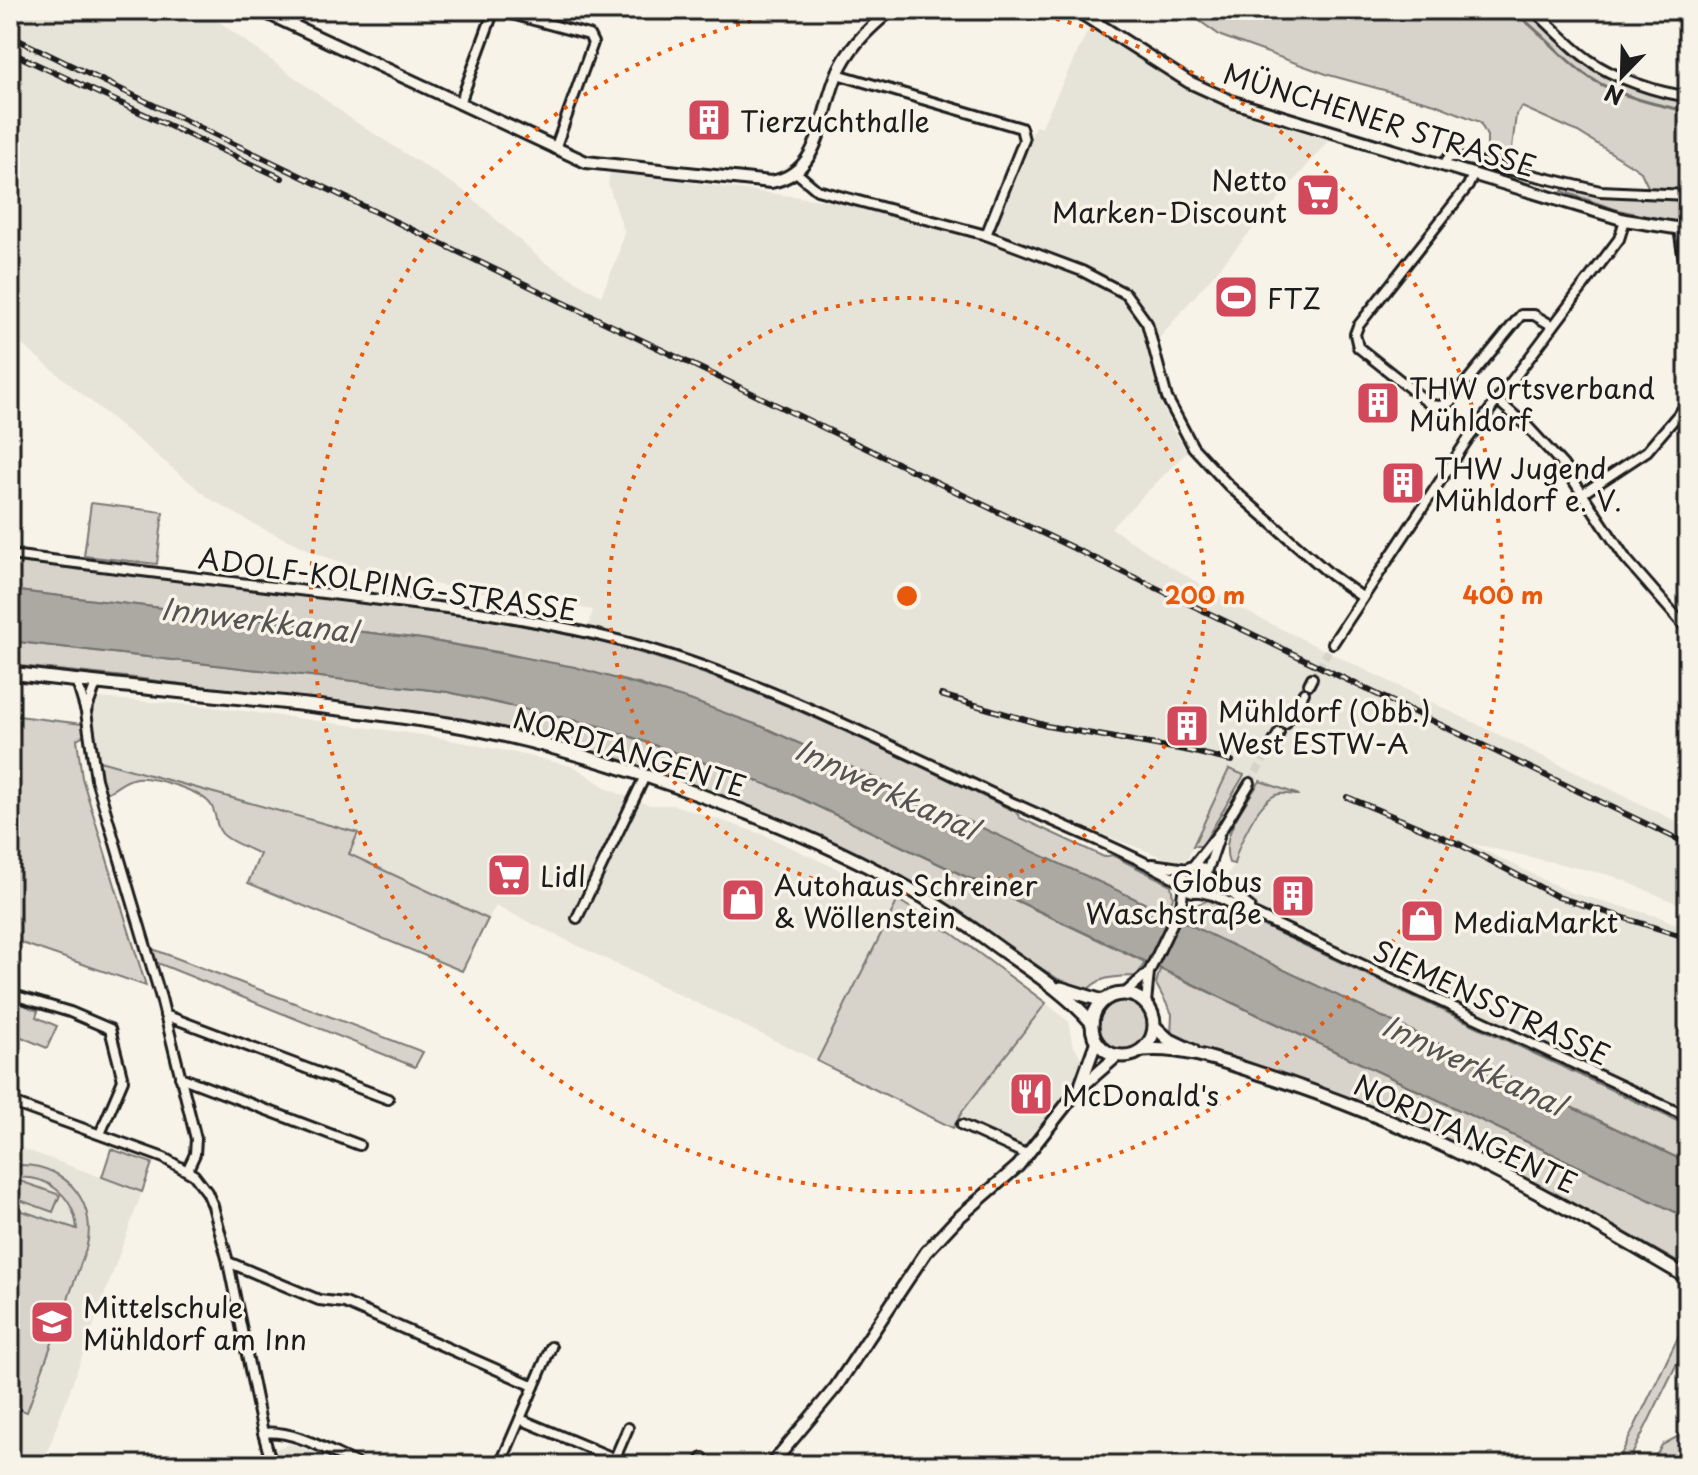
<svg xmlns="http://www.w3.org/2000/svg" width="1698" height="1475" font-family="'Playpen Sans',sans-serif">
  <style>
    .built { fill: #e6e3d9 }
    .green { fill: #d7d3cb; stroke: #7a7874; stroke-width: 2 }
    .water { fill: #aca9a2; stroke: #72716c; stroke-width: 2 }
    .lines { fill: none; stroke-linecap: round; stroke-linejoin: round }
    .stream { stroke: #72716c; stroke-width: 3 }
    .minor-tunnel { stroke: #d6d3c9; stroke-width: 8; stroke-dasharray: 8 4; stroke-linecap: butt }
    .minor-casing { stroke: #1c1c1c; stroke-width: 14 }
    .tertiary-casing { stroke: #1c1c1c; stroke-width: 16 }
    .secondary-casing { stroke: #1c1c1c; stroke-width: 17 }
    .minor { stroke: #f7f3e8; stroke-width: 8 }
    .tertiary { stroke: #f7f3e8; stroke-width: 10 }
    .secondary { stroke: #f7f3e8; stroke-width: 11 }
    .rail-casing { stroke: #1c1c1c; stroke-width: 6 }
    .rail { stroke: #f7f3e8; stroke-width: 3; stroke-dasharray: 9; stroke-linecap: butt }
    .ring { fill: none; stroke: #e8590c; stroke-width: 4; stroke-dasharray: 4 8 }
    .labels { text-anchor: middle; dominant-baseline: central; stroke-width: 7; stroke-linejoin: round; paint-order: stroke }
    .street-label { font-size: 28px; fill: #1c1c1c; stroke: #f7f3e8 }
    .poi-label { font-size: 28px; fill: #1c1c1c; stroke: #f7f3e8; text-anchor: start }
    .water-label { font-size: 30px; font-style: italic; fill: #565452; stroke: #f7f3e8 }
    .centre { fill: #e8590c; stroke: #f7f3e8; stroke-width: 4 }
    .ring-label { font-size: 24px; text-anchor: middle; font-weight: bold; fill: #e8590c; stroke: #f7f3e8; stroke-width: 7; stroke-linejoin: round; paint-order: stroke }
  </style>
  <rect width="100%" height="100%" fill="#f7f3e8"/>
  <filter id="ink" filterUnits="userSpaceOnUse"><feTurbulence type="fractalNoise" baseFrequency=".0125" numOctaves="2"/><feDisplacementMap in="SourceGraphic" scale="16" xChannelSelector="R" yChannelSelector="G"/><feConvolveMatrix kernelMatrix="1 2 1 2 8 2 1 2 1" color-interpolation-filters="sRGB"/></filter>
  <g filter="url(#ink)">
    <g class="built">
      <path d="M10 10H203L354 121 464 191 544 262 601 296 618 256 624 231 608 184 610 172 844 203 989 244 1035 126 1041 128 1089 28 1204 98 1252 117 1329 140 1147 352 1158 395 1171 426 1187 452 1111 528 1171 567 1255 616 1688 827V908L1613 876 1469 843 1569 892 1657 916 1688 929V1126L1214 901 1234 864 1246 832 1266 802 1278 794H1296L1229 769 1188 858 1178 863 1078 825 803 700 697 659 627 636 588 627 593 610 383 576 323 556 255 525 209 498 10 335Z"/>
      <path d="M97 698 206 706 430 736 516 753 575 767 608 789 635 800 650 805H674L762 834 879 888 898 900 817 1061 496 906 488 919 348 854 357 833 96 760 91 709Z"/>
      <path d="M1046 1003 1069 1022 1072 1043 1085 1064 1074 1084 1018 1159 953 1128 962 1112Z"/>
      <path d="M10 1144 142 1192 43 1464 10 1451Z"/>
      <path d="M289 1444 296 1445 344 1465H280L275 1449Z"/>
    </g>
    <g class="green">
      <path d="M1184 10H1529L1595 69 1688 99V191L1649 189 1641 172 1634 167 1578 132 1522 107 1516 115 1510 165 1487 159V136L1480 122 1435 104 1329 75 1221 36Z"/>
      <path d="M1566 187 1629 198 1669 197 1688 206V217L1680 223 1618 210 1562 191Z"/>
      <path d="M91 503 163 512 157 564 84 556Z"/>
      <path d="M10 561C106 573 202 584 298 595 402 607 507 618 608 644 751 681 883 749 1016 812L1020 818 1104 857 1112 855 1171 885 1173 897 1167 914 763 727 639 684 504 653 422 639 10 590Z"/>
      <path d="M10 641 448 692 600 726 785 791 1145 962 1137 976C1116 977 1098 975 1085 993L1058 979 888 870 801 828 723 796 574 747 453 719 135 678 10 665Z"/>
      <path d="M10 715 82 724 84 735 77 739 82 778 146 986 10 939Z"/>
      <path d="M96 760 358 833 349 854 488 919 462 971 248 883 260 854C249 849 236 844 226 837 214 829 218 816 211 805 202 791 152 776 136 778 122 780 115 791 103 794Z"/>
      <path d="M1229 769 1244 775 1202 846H1193Z"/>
      <path d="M1260 781 1299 795C1293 795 1285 793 1279 794 1259 798 1238 845 1234 864L1229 863C1219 834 1246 804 1260 781Z"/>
      <path d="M898 900 953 934 1046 1003 962 1112 953 1128 817 1061Z"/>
      <path d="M1208 900 1688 1126V1163L1183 922 1191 907Z"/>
      <path d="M150 948 423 1052 415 1067 155 962Z"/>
      <path d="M1160 969 1688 1218V1268C1585 1209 1483 1151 1373 1107 1307 1080 1236 1065 1171 1037L1172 1014 1156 984Z"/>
      <path d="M10 999 38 1011 36 1017 57 1026 47 1048 10 1032Z"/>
      <circle cx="1124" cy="1025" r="25"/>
      <path d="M111 1149 152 1163 142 1192 102 1177Z"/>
      <path d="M21 1165C69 1165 100 1207 85 1252L27 1412 13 1407 10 1409V1207L77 1229C74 1194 44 1172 10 1179V1166Z"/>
      <path d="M17 1180 60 1195 53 1212 11 1197Z"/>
      <path d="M1688 1317V1341L1627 1465H1616Z"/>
      <path d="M1688 1431V1465H1651L1662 1445Z"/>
    </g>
    <path class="water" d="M10 590 422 639 575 667 690 700 763 727 838 761 1123 893 1688 1163V1218L785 791 600 726 448 692 10 641Z"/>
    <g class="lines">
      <path class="stream" d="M1511 10C1538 28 1557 53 1582 72 1610 94 1654 105 1688 111"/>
      <g class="minor-tunnel">
        <path d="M1312 678 1333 643"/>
        <path d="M1250 783 1271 747"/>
      </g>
      <g class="minor-casing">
        <g id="minor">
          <path d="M497 10 589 35 593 43 555 149"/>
          <path d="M1533 10C1552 26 1569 46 1589 60 1612 77 1660 94 1688 96"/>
          <path d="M837 74 1021 128 1024 140 986 235"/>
          <path d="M460 103 494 10"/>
          <path d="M1443 166 1449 157H1456L1600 191 1688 195"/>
          <path d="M797 173 817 190 986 235 1082 271 1126 294 1147 323 1167 398 1193 447 1229 486 1331 575 1362 597"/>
          <path d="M1473 175 1468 186 1358 326 1355 334 1358 347 1431 405 1440 406 1450 402 1521 315H1534L1553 326"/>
          <path d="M1679 229 1688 286"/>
          <path d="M1498 401 1528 427 1563 465 1626 559 1688 630"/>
          <path d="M1582 494 1647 451 1688 403"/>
          <path d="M10 555 479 612C535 621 590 632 644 647 763 682 874 738 985 790 1050 821 1119 847 1182 882"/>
          <path d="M1333 643 1468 439 1619 239 1625 220"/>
          <path d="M77 682 86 712 96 779 161 998 196 1139 195 1154 188 1169"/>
          <path d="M1309 684 1312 678"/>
          <path d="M86 711 96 684"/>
          <path d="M1285 724 1304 693"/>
          <path d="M1271 747 1279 733"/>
          <path d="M1152 864 1187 869"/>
          <circle cx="1195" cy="879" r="13"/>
          <path d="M1193 866 1222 829 1250 783"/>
          <path d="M1207 872 1219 837"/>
          <path d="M1209 876 1250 907"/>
          <path d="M1200 892 1213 895 1688 1117"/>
          <path d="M577 918 645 776"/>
          <path d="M10 994 70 1012 110 1029 123 1080 100 1134"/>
          <path d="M1124 994 1149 972 1181 905 1184 886"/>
          <path d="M1146 1003 1149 972"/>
          <path d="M165 1015 388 1099"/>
          <path d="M180 1077 359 1145"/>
          <path d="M10 1102 164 1158 194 1175 207 1192 213 1206 228 1262 263 1433 272 1465"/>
          <path d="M962 1125 1028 1155"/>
          <path d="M228 1262 319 1300 345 1303 534 1386"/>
          <path d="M520 1419 630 1465"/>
          <path d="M263 1433C295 1429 331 1453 360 1465"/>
          <path d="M615 1458 628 1428"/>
          <path d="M500 1465 551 1347"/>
          <path d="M699 1465 703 1458"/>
        </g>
      </g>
      <g class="tertiary-casing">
        <g id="tertiary">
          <path d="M260 10 586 162 771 182C826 172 819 106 841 66 853 43 872 26 891 10"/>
          <path d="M1076 10 1189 82 1233 102 1625 220 1688 230"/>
          <path d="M1081 1084 1096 1042"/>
          <path d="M771 1465 836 1387 926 1252 956 1220 1018 1166 1078 1090 1117 1056"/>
        </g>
      </g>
      <g class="secondary-casing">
        <g id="secondary">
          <path d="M10 673C156 691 303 701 448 724 526 737 601 760 675 786 787 826 892 869 988 940 1024 967 1063 989 1092 1023"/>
          <path d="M1061 988 1103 1001"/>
          <circle cx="1123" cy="1025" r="31"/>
          <path d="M1155 1027 1168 1039 1193 1051"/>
          <path d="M1143 1050C1181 1046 1225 1062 1261 1074 1416 1123 1549 1195 1688 1278"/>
        </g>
      </g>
      <use href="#minor" class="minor"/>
      <use href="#tertiary" class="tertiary"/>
      <use href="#secondary" class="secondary"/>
      <g class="rail-casing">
        <g id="rail">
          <path d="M10 36 1688 844"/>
          <path d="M10 52 282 178"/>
          <path d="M941 695 1047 726 1190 751 1232 761"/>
          <path d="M1347 797 1459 844 1558 897 1688 938"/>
        </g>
      </g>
      <use href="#rail" class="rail"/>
    </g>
  </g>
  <g class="ring">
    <circle cx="907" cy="596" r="298"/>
    <path d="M1021 11A596 596 0 1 1 793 11"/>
  </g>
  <defs>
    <g id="building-square" transform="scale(2.3)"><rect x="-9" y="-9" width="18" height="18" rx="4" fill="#d1495b" stroke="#f7f3e8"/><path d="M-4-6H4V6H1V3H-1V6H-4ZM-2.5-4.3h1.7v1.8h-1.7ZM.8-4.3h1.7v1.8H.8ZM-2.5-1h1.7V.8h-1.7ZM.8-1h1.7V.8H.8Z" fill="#fff"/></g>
    <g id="supermarket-square" transform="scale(2.3)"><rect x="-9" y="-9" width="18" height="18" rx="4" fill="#d1495b" stroke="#f7f3e8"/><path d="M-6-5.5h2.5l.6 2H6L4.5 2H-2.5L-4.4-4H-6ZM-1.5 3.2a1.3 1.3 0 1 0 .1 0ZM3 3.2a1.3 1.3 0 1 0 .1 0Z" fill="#fff"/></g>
    <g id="stadium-square" transform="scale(2.3)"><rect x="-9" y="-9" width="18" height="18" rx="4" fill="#d1495b" stroke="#f7f3e8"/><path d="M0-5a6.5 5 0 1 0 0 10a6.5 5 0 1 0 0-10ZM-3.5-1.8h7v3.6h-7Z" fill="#fff"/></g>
    <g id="shop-square" transform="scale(2.3)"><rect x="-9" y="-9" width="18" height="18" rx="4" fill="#d1495b" stroke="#f7f3e8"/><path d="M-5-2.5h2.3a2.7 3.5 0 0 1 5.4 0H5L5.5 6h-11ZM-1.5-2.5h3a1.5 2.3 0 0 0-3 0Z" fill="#fff"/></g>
    <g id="restaurant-square" transform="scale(2.3)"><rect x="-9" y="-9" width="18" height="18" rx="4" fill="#d1495b" stroke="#f7f3e8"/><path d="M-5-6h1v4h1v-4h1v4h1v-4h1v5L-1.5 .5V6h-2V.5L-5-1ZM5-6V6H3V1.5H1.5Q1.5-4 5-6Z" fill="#fff"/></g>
    <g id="school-square" transform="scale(2.3)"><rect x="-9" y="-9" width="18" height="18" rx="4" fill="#d1495b" stroke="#f7f3e8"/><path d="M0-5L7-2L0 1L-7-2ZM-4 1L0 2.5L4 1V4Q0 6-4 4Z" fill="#fff"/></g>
  </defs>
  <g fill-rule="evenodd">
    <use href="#building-square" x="709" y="120"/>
    <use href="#supermarket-square" x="1318" y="195"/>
    <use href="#stadium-square" x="1236" y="297"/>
    <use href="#building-square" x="1378" y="403"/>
    <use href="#building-square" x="1403" y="483"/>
    <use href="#building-square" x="1187" y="726"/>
    <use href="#supermarket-square" x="509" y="875"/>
    <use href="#building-square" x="1293" y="896"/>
    <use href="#shop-square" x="743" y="900"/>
    <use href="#shop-square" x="1422" y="921"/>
    <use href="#restaurant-square" x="1031" y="1094"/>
    <use href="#school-square" x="52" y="1322"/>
  </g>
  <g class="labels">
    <g class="street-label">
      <text transform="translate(1380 119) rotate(17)">MÜNCHENER STRASSE</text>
      <text transform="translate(388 583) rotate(8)">ADOLF-KOLPING-STRASSE</text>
      <text transform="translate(630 751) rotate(17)">NORDTANGENTE</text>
      <text transform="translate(1492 1002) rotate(25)">SIEMENSSTRASSE</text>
      <text transform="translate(1466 1133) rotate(25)">NORDTANGENTE</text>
    </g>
    <g class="poi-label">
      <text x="740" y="120">Tierzuchthalle</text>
      <text x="1287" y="179" text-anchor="end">Netto<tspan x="1287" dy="32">Marken-Discount</tspan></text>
      <text x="1267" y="297">FTZ</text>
      <text x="1409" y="387">THW Ortsverband<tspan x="1409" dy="32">Mühldorf</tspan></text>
      <text x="1434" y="467">THW Jugend<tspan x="1434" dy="32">Mühldorf e. V.</tspan></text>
      <text x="1218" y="710">Mühldorf (Obb.)<tspan x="1218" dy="32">West ESTW-A</tspan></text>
      <text x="540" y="875">Lidl</text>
      <text x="1262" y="880" text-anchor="end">Globus<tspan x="1262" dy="32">Waschstraße</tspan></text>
      <text x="774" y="884">Autohaus Schreiner<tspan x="774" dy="32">&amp; Wöllenstein</tspan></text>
      <text x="1453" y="921">MediaMarkt</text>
      <text x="1062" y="1094">McDonald's</text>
      <text x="83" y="1306">Mittelschule<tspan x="83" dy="32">Mühldorf am Inn</tspan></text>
    </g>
    <g class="water-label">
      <text transform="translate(259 619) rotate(7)">Innwerkkanal</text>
      <text transform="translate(887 788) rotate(25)">Innwerkkanal</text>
      <text transform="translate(1474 1064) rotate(25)">Innwerkkanal</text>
    </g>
  </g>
  <circle cx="907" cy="596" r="12" class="centre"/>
  <g class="ring-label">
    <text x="1205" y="604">200 m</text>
    <text x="1503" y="604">400 m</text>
  </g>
  <rect width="1698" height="1475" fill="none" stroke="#f7f3e8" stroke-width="40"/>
  <rect x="20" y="20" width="1658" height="1435" fill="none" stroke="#1c1c1c" stroke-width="3" filter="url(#ink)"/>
  <g transform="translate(1622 76) rotate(203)" stroke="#f7f3e8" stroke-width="6" paint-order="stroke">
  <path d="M0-6L14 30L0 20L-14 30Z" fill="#1c1c1c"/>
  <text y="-12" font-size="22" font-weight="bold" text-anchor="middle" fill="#1c1c1c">N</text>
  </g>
</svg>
